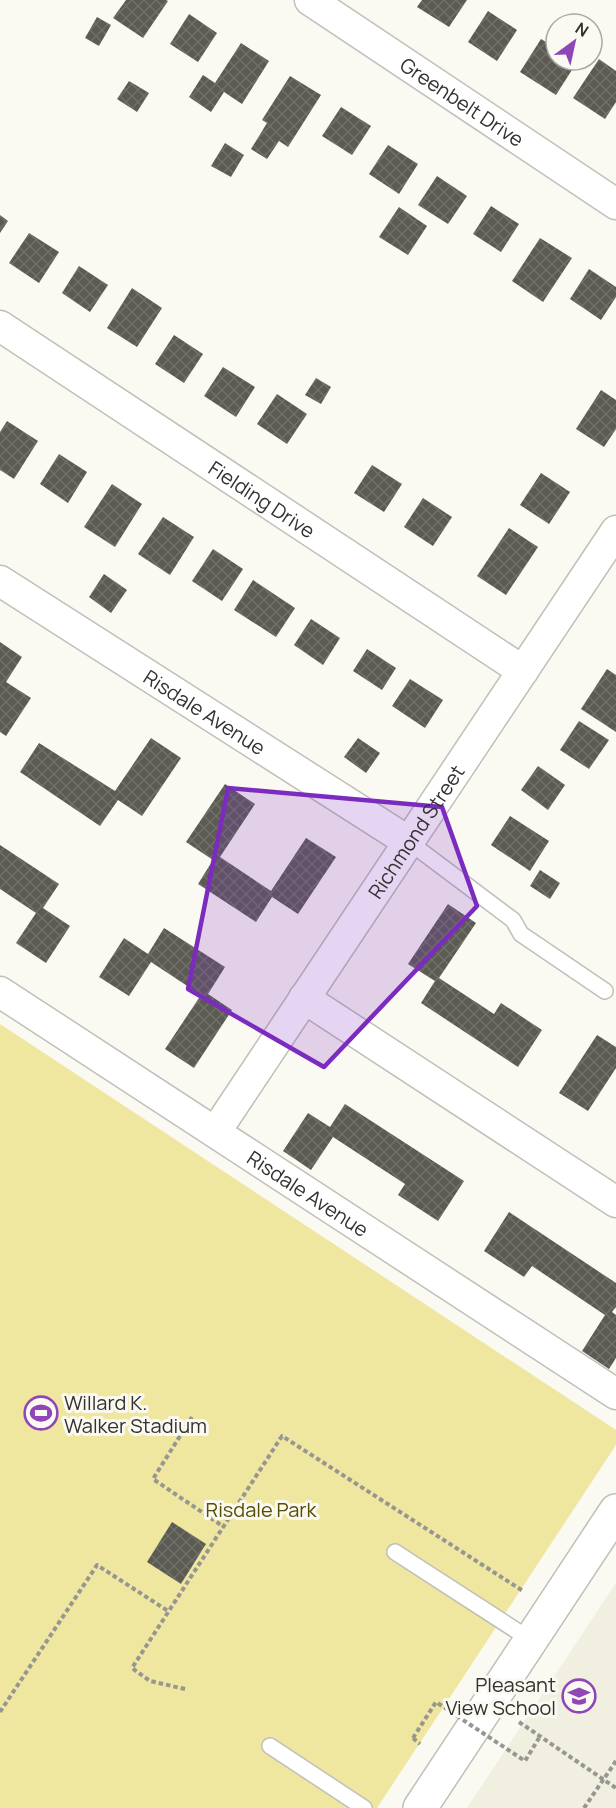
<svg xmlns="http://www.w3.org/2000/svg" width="616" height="1808" font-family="Manrope,sans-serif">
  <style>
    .built { fill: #f1efe0 }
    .green { fill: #efe6a0 }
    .building { fill: url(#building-cross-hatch) }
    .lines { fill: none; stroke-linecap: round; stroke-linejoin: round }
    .lane-casing { stroke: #c0bfb8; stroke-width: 18 }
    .street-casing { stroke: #c0bfb8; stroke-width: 33 }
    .secondary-casing { stroke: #c0bfb8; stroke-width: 36 }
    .path { stroke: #979691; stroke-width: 4; stroke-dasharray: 4.5 3; stroke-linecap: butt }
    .lane { stroke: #fff; stroke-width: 15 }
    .street { stroke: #fff; stroke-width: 30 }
    .secondary { stroke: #fff; stroke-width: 33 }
    .path-bridge { stroke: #979691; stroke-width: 4; stroke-dasharray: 4.5 3; stroke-linecap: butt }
    .marked { fill: #7b2cbf; fill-opacity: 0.2; stroke: #7b2cbf; stroke-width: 4.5; stroke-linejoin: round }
    .labels { text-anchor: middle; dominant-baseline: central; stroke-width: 6; stroke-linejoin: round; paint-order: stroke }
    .street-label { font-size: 20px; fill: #333230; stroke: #faf9f2 }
    .poi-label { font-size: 20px; fill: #333230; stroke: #faf9f2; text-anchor: start }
    .park-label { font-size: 20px; fill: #574e03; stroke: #faf9f2 }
  </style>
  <defs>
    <pattern id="building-cross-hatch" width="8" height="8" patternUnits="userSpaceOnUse" patternTransform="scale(1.5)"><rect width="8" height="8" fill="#5b5b54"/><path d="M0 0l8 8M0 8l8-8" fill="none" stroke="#70706a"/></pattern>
  </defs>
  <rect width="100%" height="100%" fill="#faf9f2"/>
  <path class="built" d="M616 1583V1808H467Z"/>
  <path class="green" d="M0 1024 616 1430V1445L377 1808H0Z"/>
  <g class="building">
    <path d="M126 0H166L168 1 143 38 113 18Z"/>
    <path d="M422 0H467L449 27 417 7Z"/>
    <path d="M488 11 517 30 497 61 468 42Z"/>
    <path d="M189 14 217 33 198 62 170 44Z"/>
    <path d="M97 17 111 25 99 46 85 38Z"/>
    <path d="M541 39 556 48V60L577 62 556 95 520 72Z"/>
    <path d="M241 43 269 61 242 104 224 92 211 112 189 97 203 75 215 83Z"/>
    <path d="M599 59 616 71V102L605 119 573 98Z"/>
    <path d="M290 76 321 95 288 147 279 141 267 159 251 149 267 123 262 120Z"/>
    <path d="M129 81 149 93 137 112 117 99Z"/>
    <path d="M341 107 371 126 352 155 322 136Z"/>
    <path d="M225 143 244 155 231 177 211 166Z"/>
    <path d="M388 145 418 164 399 194 369 174Z"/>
    <path d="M437 176 467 196 448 224 418 205Z"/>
    <path d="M491 206 519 224 501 252 473 234Z"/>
    <path d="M399 207 427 226 408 255 379 237Z"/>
    <path d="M0 215 8 221 0 233Z"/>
    <path d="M29 233 59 252 39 283 9 263Z"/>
    <path d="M540 238 572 258 543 302 512 281Z"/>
    <path d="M79 266 108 285 90 312 62 293Z"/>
    <path d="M589 269 616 287V297L601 320 570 299Z"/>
    <path d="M132 288 162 308 137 347 107 328Z"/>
    <path d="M174 335 203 354 184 383 155 364Z"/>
    <path d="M223 367 255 387 236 417 204 396Z"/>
    <path d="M316 378 331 387 321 404 305 395Z"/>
    <path d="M601 390 616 400V429L604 447 576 429Z"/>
    <path d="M277 394 307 414 287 444 257 424Z"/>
    <path d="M7 421 38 441 14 479 0 470V432Z"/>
    <path d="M59 454 87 472 68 503 40 484Z"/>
    <path d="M372 465 402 484 384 512 354 493Z"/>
    <path d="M541 473 570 492 549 524 520 505Z"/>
    <path d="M112 484 142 504 115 547 84 527Z"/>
    <path d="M423 498 452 517 433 546 404 527Z"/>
    <path d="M163 517 194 537 170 575 138 554Z"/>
    <path d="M509 528 538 547 506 595 477 576Z"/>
    <path d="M213 549 243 569 222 601 192 581Z"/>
    <path d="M104 574 127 590 111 613 89 597Z"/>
    <path d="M253 580 295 608 276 637 234 610Z"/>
    <path d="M311 619 340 638 323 665 294 645Z"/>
    <path d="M0 642 22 657 6 682 31 698 6 736 0 732Z"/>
    <path d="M367 649 396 668 382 690 353 671Z"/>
    <path d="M607 669 616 675V732L581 709Z"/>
    <path d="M410 679 443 700 425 728 392 706Z"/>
    <path d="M579 721 609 740 589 769 560 750Z"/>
    <path d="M151 738 181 758 142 816 118 800 100 826 20 772 39 743 115 791Z"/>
    <path d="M358 738 380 753 366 773 344 757Z"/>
    <path d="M538 766 565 785 548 810 521 790Z"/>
    <path d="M225 784 255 804 220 857 271 891 306 838 336 857 298 914 272 897 256 922 198 884 213 860 186 842Z"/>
    <path d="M510 816 549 841 530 871 491 845Z"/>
    <path d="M0 845 59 884 43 908 70 926 46 963 16 943 36 913 0 889Z"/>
    <path d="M540 870 560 883 550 899 530 886Z"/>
    <path d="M448 904 476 923 439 978 494 1014 501 1003 542 1030 518 1067 421 1003 435 981 408 964Z"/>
    <path d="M164 928 225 967 208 994 232 1010 194 1068 165 1049 201 995 151 962 129 996 99 977 124 938 148 954Z"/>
    <path d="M597 1035 616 1047V1068L588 1111 559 1093Z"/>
    <path d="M345 1104 464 1181 438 1221 398 1195 405 1184 333 1137 311 1170 283 1151 308 1113 330 1127Z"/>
    <path d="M509 1212 616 1283V1307L612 1312 616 1315V1358L609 1369 582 1351 605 1315 532 1266 524 1277 484 1251Z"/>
    <path d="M172 1522 206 1544 181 1584 147 1562Z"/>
  </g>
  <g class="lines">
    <g class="lane-casing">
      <g id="lane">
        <path d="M409 842 513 920 521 934 605 991"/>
        <path d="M395 1552 531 1640"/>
        <path d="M270 1746 364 1808"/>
      </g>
    </g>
    <g class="street-casing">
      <g id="street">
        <path id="s1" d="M310 0 616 204"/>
        <path id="s2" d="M0 326 523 671"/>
        <path id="s3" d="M0 581 409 842"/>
        <path id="s4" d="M0 992 616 1394"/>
        <path d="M304 998 616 1202"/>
        <path id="s5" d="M216 1131 616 531"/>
      </g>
    </g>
    <g class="secondary-casing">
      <path id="secondary" d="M420 1808 616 1511"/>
    </g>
    <g class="path">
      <path d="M192 1417 153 1479 224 1527"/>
      <path d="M185 1689 150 1681 132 1668 282 1436 523 1591"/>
      <path d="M0 1712 97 1565 168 1611"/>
      <path d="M519 1722 616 1788"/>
      <path d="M413 1738 420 1744"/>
      <path d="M584 1808 616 1761"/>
    </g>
    <use href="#lane" class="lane"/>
    <use href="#street" class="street"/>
    <use href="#secondary" class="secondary"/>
    <path class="path-bridge" d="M413 1738 436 1702 525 1761 539 1738"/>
  </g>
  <path class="marked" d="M228 788 442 807 477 906 324 1067 188 989Z"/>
  <defs>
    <g id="stadium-ring" transform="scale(1.725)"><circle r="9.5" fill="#faf9f2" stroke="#9146b8" stroke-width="1.5"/><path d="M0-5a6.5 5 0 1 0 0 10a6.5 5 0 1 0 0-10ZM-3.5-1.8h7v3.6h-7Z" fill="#9146b8"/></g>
    <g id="school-ring" transform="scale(1.725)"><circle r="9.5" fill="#faf9f2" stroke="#9146b8" stroke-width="1.5"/><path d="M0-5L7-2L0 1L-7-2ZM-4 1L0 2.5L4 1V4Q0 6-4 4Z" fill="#9146b8"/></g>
  </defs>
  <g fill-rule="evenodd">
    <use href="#stadium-ring" x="41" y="1413"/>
    <use href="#school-ring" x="579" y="1696"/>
  </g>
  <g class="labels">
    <g class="street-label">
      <text stroke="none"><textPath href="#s1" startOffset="183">Greenbelt Drive</textPath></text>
      <text stroke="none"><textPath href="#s2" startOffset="314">Fielding Drive</textPath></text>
      <text stroke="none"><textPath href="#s3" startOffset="243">Risdale Avenue</textPath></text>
      <text stroke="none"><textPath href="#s5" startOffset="360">Richmond Street</textPath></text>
      <text stroke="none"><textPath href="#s4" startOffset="368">Risdale Avenue</textPath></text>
    </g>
    <g class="poi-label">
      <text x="64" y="1402">Willard K.<tspan x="64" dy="23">Walker Stadium</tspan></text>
      <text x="556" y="1684" text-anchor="end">Pleasant<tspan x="556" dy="23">View School</tspan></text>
    </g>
    <g class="park-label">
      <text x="261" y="1509">Risdale Park</text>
    </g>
  </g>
  <g transform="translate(574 42) rotate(33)"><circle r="28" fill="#faf9f2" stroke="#aaa9a4" stroke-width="1.5"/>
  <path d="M0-4.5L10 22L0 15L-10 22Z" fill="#9146b8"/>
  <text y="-9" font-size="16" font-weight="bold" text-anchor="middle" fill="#333230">N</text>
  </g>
</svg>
